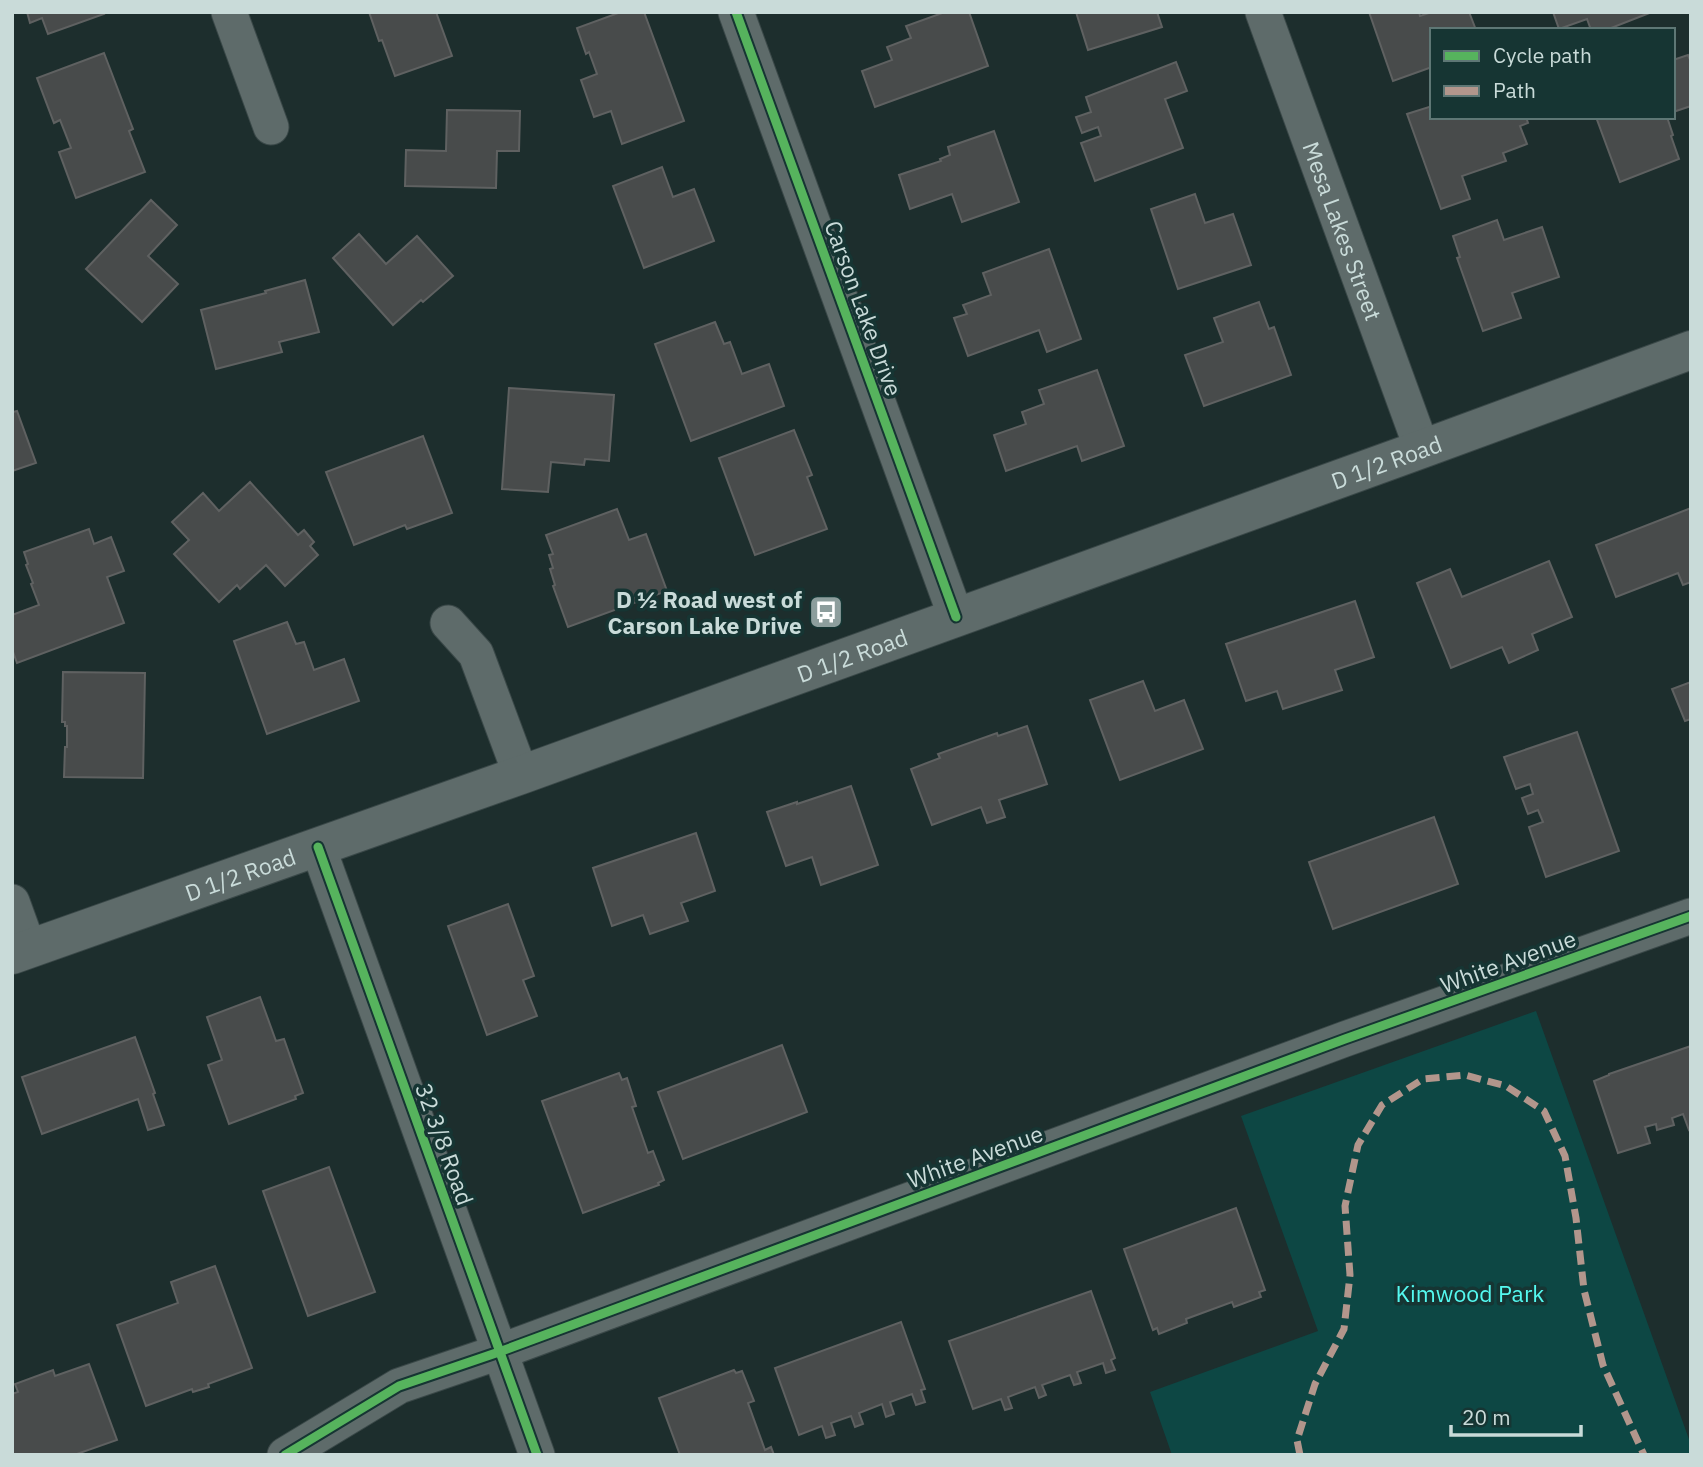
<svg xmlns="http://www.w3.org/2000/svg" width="1703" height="1467" font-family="'IBM Plex Sans',sans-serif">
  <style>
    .green { fill: #0d4744 }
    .building { fill: #484b4b; stroke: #5f6161; stroke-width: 2 }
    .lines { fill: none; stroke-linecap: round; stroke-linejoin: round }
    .street-casing { stroke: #3a4848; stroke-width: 37 }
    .secondary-casing { stroke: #3a4848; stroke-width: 40 }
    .street { stroke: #5e6b6a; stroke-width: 35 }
    .secondary { stroke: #5e6b6a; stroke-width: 38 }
    .quiet { stroke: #b2968c; stroke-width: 7; stroke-dasharray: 14 7; stroke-linecap: butt }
    .cycleway-casing { stroke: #163533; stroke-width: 13 }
    .cycleway { stroke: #56b35d; stroke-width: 9 }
    .labels { text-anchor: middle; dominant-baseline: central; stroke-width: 7; stroke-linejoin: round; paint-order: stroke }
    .street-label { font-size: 23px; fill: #c9dbd9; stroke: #163533 }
    .poi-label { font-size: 23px; font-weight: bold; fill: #c9dbd9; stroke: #163533; text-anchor: end }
    .park-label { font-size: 23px; fill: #54f9f0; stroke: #163533 }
  </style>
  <rect width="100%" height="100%" fill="#1d2e2d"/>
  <path class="green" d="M1536 1011 1691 1445V1455H1172L1150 1392 1318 1331 1241 1116Z"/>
  <g class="building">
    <path d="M27 12H103L104 14 48 34 42 18 30 23Z"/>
    <path d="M369 12H436L452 56 395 76 382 40 379 41Z"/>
    <path d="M621 12H644L684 121 622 144 611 111 594 117 581 80 597 74 589 52 586 54 577 28Z"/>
    <path d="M945 12H969L988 66 875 107 862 71 892 60 887 47 911 38 906 26Z"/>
    <path d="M1076 12H1157L1162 27 1088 50Z"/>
    <path d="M1369 12H1419L1420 16 1432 12H1469L1476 30H1432V67L1393 81Z"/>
    <path d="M1553 12H1652L1606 30H1591L1587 19 1559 29Z"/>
    <path d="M104 53 133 129 129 131 145 172 76 198 59 152 71 148 60 120 54 123 37 78Z"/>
    <path d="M1688 55 1691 62V106L1673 112V60Z"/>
    <path d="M1176 62 1187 91 1165 99 1183 148 1095 181 1081 143 1101 136 1098 127 1082 133 1076 117 1091 112 1086 97Z"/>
    <path d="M1432 106V117H1526L1528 123 1520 126 1527 144 1503 153 1506 161 1462 176 1470 199 1441 209 1407 114Z"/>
    <path d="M447 110 520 111 519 151H497L496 188 405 186 406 150 446 151Z"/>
    <path d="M1596 117H1667L1673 135 1671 136 1679 159 1620 182Z"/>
    <path d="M994 131 1019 202 962 222 952 194 910 209 899 175 941 161 940 159 950 155 948 147Z"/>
    <path d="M662 167 673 197 694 189 714 241 644 268 613 186Z"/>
    <path d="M1195 194 1205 223 1233 214 1251 265 1178 289 1151 209Z"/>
    <path d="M151 200 177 225 148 256 178 284 142 322 86 269Z"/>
    <path d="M1497 220 1504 240 1542 227 1559 277 1512 293 1521 318 1483 331 1457 258 1460 257 1453 236Z"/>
    <path d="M359 234 386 264 417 236 453 276 423 302 421 300 393 325 333 258Z"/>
    <path d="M1049 249 1081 339 1047 352 1039 330 968 356 954 318 967 314 963 305 991 295 983 273Z"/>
    <path d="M305 280 319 332 279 342 282 352 216 369 201 310 266 293 265 291Z"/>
    <path d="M1259 302 1269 329 1274 327 1291 375 1204 406 1185 355 1223 342 1214 318Z"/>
    <path d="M715 322 724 344 730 342 742 374 769 364 784 406 691 441 655 344Z"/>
    <path d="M1097 370 1124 446 1082 461 1077 446 1006 471 994 435 1026 424 1022 412 1044 404 1039 390Z"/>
    <path d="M509 388 614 395 609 461 585 459 584 465 551 462 548 492 502 489Z"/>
    <path d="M12 410 13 412 17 411 36 463 12 471Z"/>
    <path d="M794 430 812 475 807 477 827 529 755 555 719 458Z"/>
    <path d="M423 436 452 513 407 529 405 525 354 545 326 472Z"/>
    <path d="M250 482 298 535 304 530 314 542 310 546 318 555 285 586 266 565 240 589 237 585 219 602 174 554 189 540 172 522 203 493 219 511Z"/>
    <path d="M1691 508V582L1683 585 1678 573 1616 597 1596 545Z"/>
    <path d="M617 509 629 540 646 534 667 591 568 627 553 586 555 585 550 569 553 568 549 555 553 554 546 535Z"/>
    <path d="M89 529 94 544 111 537 124 571 107 577 124 623 17 663 12 649V615L39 605 31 584 33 583 26 565 28 564 24 552Z"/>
    <path d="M1549 561 1572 617 1532 634 1538 650 1509 663 1502 647 1451 668 1417 583 1450 569 1462 597Z"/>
    <path d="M1355 601 1374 657 1335 670 1342 690 1283 709 1277 691 1246 701 1226 644Z"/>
    <path d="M287 622 296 644 304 642 314 670 344 659 359 701 267 734 234 641Z"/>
    <path d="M63 672 145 673 143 778 64 777 65 747H67V726H65V722H62Z"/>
    <path d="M1143 681 1155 711 1184 700 1203 749 1120 780 1090 700Z"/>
    <path d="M1691 682V719L1685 721 1672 689Z"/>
    <path d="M1027 726 1047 784 999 800 1005 817 987 823 981 807 932 825 911 769 940 758 938 754 997 733 998 736Z"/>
    <path d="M1577 732 1619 851 1546 877 1529 827 1543 822 1538 810 1528 814 1522 798 1533 794 1530 784 1516 789 1504 757Z"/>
    <path d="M851 786 878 865 821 885 812 857 786 866 767 812 797 802V804Z"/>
    <path d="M1434 817 1458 884 1333 929 1309 862Z"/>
    <path d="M696 833 715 891 681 903 688 921 650 934 643 915 612 926 593 868Z"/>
    <path d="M508 904 534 976 523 980 537 1016 487 1035 448 926Z"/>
    <path d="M260 997 276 1041 284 1039 303 1093 295 1096 296 1099 229 1124 208 1065 222 1060 207 1017Z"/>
    <path d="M135 1037 155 1093 153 1094 164 1125 148 1130 138 1099 42 1134 22 1077Z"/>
    <path d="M782 1045 807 1112 683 1159 658 1092Z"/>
    <path d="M1691 1046V1129L1689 1130 1683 1114 1672 1118 1674 1125 1657 1130 1656 1124 1645 1127 1650 1143 1618 1153 1594 1081 1609 1075V1074Z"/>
    <path d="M619 1073 622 1080 627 1078 636 1106 632 1107 648 1153 653 1151 664 1180 658 1183 659 1185 583 1213 542 1101Z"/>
    <path d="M329 1167 375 1292 308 1316 263 1191Z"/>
    <path d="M1236 1208 1265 1290 1259 1292 1261 1297 1234 1307 1232 1302 1186 1319 1187 1323 1159 1334 1157 1328 1153 1330 1124 1249Z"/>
    <path d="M215 1266 252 1368 208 1384 209 1387 193 1392 192 1389 146 1406 117 1325 178 1303 171 1282Z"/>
    <path d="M1091 1291 1115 1358 1111 1360 1115 1370 1106 1373 1103 1363 1077 1372 1081 1383 1074 1385 1070 1375 1042 1385 1046 1395 1039 1398 1035 1387 1008 1397 1012 1408 1005 1410 1001 1399 973 1409 949 1341Z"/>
    <path d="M901 1322 925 1389 921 1390 925 1402 916 1405 912 1394 890 1402 894 1414 886 1417 882 1404 859 1413 863 1424 855 1427 851 1416 831 1423 835 1435 826 1438 822 1426 799 1435 775 1368Z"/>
    <path d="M89 1364 117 1440 74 1455H12V1394L18 1392 15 1384 53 1370 55 1376Z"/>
    <path d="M734 1370 736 1373 742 1371 754 1401 748 1403 765 1450 771 1447 774 1455H680L659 1398Z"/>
  </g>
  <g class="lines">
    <g class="street-casing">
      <g id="street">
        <path d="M229 12 271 127"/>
        <path d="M736 12 956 617"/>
        <path id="s1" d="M1263 12 1422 449"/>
        <path d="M448 623 476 654 521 775"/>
        <path d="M318 847 537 1455"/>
        <path d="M12 902 29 949"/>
        <path d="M285 1455 399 1386 499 1352 1345 1039 1691 916"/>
      </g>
    </g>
    <g class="secondary-casing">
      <g id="secondary">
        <path id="s2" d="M12 955 521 775 1422 449 1691 350"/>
      </g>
    </g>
    <use href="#street" class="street"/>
    <use href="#secondary" class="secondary"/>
    <path class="quiet" d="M1300 1455 1297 1440 1315 1384 1344 1329 1350 1275 1345 1206 1358 1145 1382 1105 1423 1079 1465 1075 1506 1086 1544 1111 1565 1156 1576 1218 1584 1290 1603 1365 1644 1455"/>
    <g class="cycleway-casing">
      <g id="cycleway">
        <path d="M736 12 956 617"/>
        <path d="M318 847 537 1455"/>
        <path d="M285 1455 399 1386 499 1352 1345 1039 1691 916"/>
      </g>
    </g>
    <use href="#cycleway" class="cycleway"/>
  </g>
  <defs>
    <g id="bus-square" transform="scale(1.75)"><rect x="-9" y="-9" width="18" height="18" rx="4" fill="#8d9e9d" stroke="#163533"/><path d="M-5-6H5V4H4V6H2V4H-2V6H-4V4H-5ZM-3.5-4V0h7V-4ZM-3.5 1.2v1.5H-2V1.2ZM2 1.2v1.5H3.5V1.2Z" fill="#fff"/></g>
  </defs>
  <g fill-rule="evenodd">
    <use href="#bus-square" x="826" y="612"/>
  </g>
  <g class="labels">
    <g class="street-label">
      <text stroke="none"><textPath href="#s1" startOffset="233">Mesa Lakes Street</textPath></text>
      <text transform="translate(864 308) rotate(70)">Carson Lake Drive</text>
      <text stroke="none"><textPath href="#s2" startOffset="1460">D 1/2 Road</textPath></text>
      <text stroke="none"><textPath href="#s2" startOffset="892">D 1/2 Road</textPath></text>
      <text stroke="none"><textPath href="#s2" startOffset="242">D 1/2 Road</textPath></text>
      <text transform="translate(1508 961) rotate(-20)">White Avenue</text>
      <text transform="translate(445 1144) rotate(70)">32 3/8 Road</text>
      <text transform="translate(975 1156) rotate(-20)">White Avenue</text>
    </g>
    <g class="poi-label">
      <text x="802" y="599">D ½ Road west of<tspan x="802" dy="26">Carson Lake Drive</tspan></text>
    </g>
    <g class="park-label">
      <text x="1470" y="1293">Kimwood Park</text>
    </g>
  </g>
  <rect width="1703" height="1467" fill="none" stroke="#c9dbd9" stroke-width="28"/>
  <rect x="1430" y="28" width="245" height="91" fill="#163533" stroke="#5e7775" stroke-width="2"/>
  <rect x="1444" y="51" width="35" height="10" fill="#56b35d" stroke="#5e7775" stroke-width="2"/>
  <text x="1493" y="63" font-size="21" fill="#c9dbd9">Cycle path</text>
  <rect x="1444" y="86" width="35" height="10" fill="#b2968c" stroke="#5e7775" stroke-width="2"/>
  <text x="1493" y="98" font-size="21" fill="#c9dbd9">Path</text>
  <path d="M1451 1425v10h130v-10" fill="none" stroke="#c9dbd9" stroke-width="3.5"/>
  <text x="1462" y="1425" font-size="21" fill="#c9dbd9" stroke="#163533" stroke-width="5" paint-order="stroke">20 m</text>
</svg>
